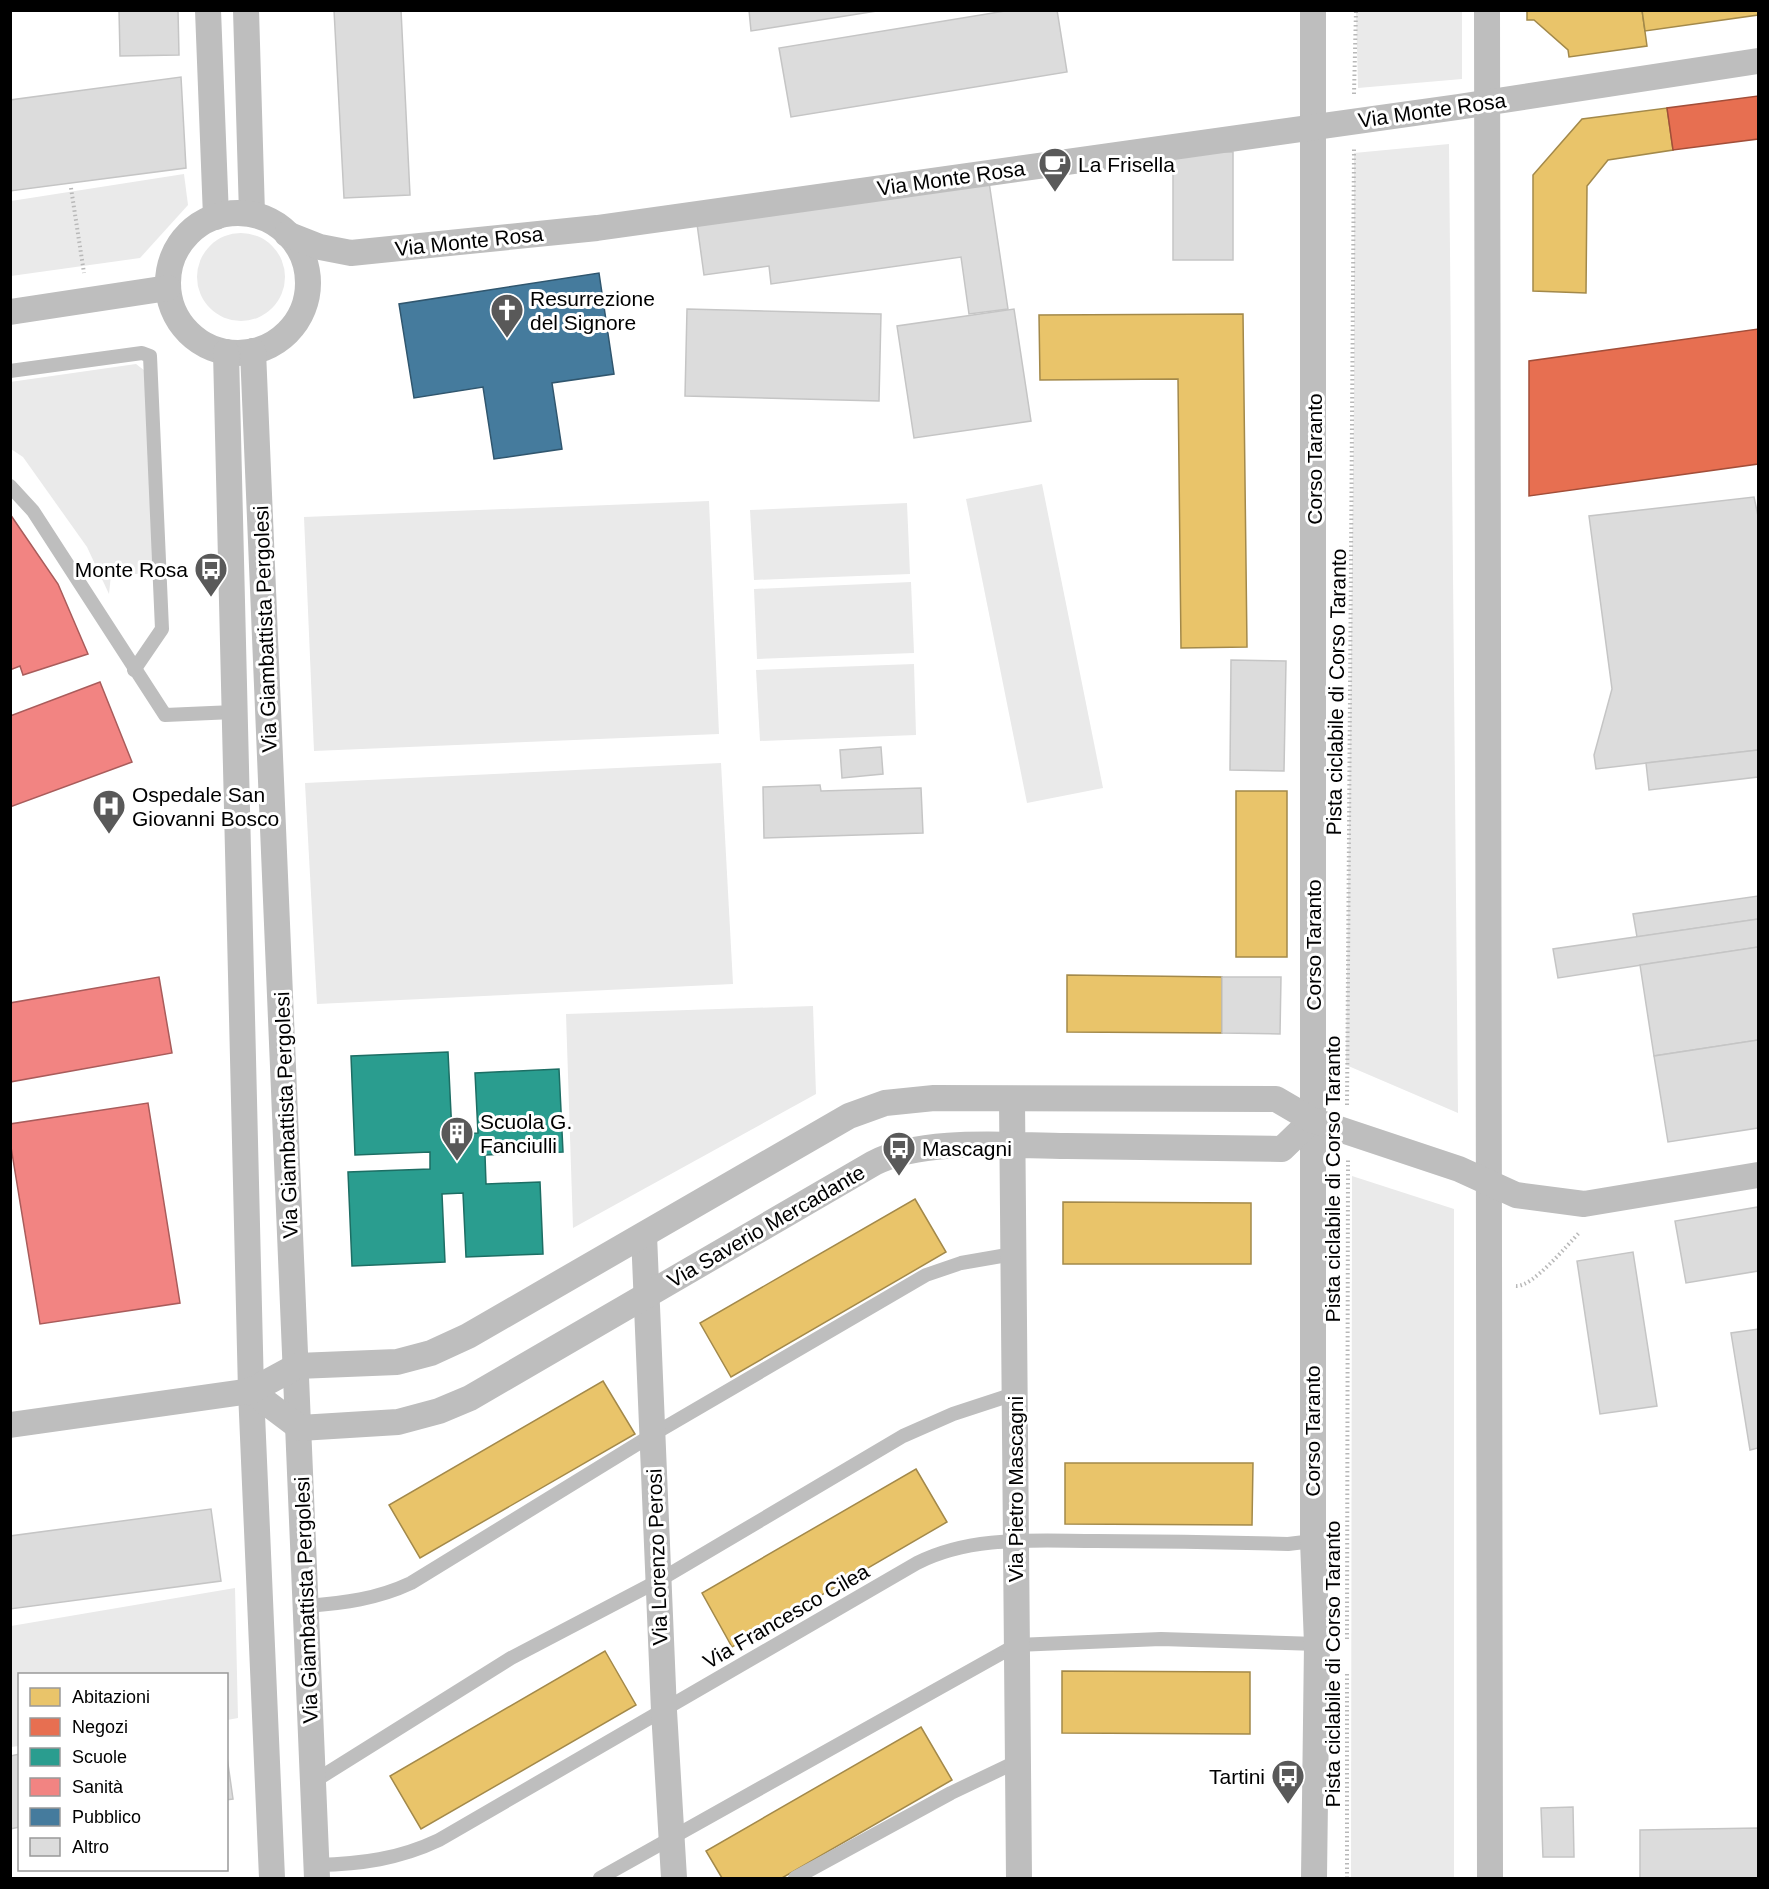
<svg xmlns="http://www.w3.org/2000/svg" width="1769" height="1889" font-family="Helvetica,sans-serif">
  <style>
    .green { fill: #eaeaea }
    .homes { fill: #e9c46a; stroke: #a3894a; stroke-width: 1.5 }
    .shops { fill: #e76f51; stroke: #a24e39; stroke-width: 1.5 }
    .schools { fill: #2a9d8f; stroke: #1d6e64; stroke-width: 1.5 }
    .health { fill: #f28482; stroke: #a95c5b; stroke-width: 1.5 }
    .public { fill: #457b9d; stroke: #30566e; stroke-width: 1.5 }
    .building { fill: #dcdcdc; stroke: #c5c5c5; stroke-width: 1.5 }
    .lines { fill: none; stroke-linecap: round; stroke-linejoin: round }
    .path { stroke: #b8b8b8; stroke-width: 4; stroke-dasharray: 1.5 3; stroke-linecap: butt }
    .service { stroke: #bebebe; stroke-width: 14 }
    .minor { stroke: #bebebe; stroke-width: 26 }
    .labels { text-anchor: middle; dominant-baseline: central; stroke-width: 6; stroke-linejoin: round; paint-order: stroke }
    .street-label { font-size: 21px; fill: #000; stroke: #fff }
    .poi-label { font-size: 21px; fill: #000; stroke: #fff; text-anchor: start }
  </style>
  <rect width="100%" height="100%" fill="#fff"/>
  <g class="green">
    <path d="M1356 11H1462V79L1358 88Z"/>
    <path d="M1449 144 1458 1113 1346 1065 1354 394V153Z"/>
    <path d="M184 174 188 205 140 258 11 276V201Z"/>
    <circle cx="241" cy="277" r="44"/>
    <path d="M136 364 149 374 160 573 111 575 109 594 87 547 23 457 11 449 10 382Z"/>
    <path d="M1042 484 1103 788 1027 803 966 499Z"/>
    <path d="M709 501 719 734 314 751 304 517Z"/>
    <path d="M907 503 910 574 754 580 750 510Z"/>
    <path d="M911 582 914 653 757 659 754 589Z"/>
    <path d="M914 664 916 735 760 741 756 670Z"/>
    <path d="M721 763 733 984 317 1004 305 783Z"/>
    <path d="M813 1006 816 1094 573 1228 566 1014Z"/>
    <path d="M1352 1176 1454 1209V1878H1351Z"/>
    <path d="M235 1588 238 1718 227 1720 226 1674H20L19 1746 11 1747V1626Z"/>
  </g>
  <g class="homes">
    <path d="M1527 10H1642L1647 46 1569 57 1568 50 1534 20H1527Z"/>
    <path d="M1642 10H1758V15L1645 31Z"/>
    <path d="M1667 108 1673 150 1608 160 1587 186 1586 293 1533 291V175L1582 119Z"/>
    <path d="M1243 314 1247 647 1181 648 1178 379 1040 380 1039 315Z"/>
    <rect x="1236" y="791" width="51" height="166"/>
    <path d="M1067 975 1222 977V1033L1067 1032Z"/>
    <path d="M915 1199 946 1252 731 1377 700 1323Z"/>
    <path d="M1063 1202 1251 1203V1264H1063Z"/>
    <path d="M603 1381 635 1434 420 1558 389 1505Z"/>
    <path d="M1065 1463H1253L1252 1525 1065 1524Z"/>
    <path d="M916 1469 947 1522 732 1647 702 1593Z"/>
    <path d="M605 1651 636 1705 421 1829 390 1776Z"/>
    <path d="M1062 1671 1250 1672V1734L1062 1733Z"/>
    <path d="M921 1727 952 1780 782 1878H722L706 1851Z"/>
  </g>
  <g class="shops">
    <path d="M1758 96V139L1673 150 1667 108Z"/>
    <path d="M1758 329V464L1529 496V361Z"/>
  </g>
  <path class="schools" d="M448 1052 452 1134 478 1133 475 1073 559 1069 563 1152 485 1155 486 1184 540 1182 543 1254 466 1257 463 1193 442 1194 445 1262 352 1266 348 1172 430 1169V1152L355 1155 351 1056Z"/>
  <g class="health">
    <path d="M10 514 58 584 88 654 23 675 20 666 10 670Z"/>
    <path d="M100 682 132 762 10 807V716Z"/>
    <path d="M159 977 172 1053 10 1082V1003Z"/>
    <path d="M148 1103 180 1303 40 1324 10 1141V1124Z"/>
  </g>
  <path class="public" d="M599 273 614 374 552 383 562 449 494 459 483 387 414 398 399 304Z"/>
  <g class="building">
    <path d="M119 10H178L179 55 120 56Z"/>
    <path d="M334 10H401L410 195 344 198Z"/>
    <path d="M749 10H883L751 31Z"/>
    <path d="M1011 10H1057L1067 72 791 117 779 48Z"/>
    <path d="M181 77 186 168 10 191V100Z"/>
    <path d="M1173 151 1233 152V260H1173Z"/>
    <path d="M989 182 1008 309 969 314 961 257 771 284 769 266 704 275 697 224Z"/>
    <path d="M687 309 881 314 879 401 685 396Z"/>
    <path d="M1014 309 1031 421 914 438 897 326Z"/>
    <path d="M1754 497 1758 516V750L1596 769 1594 755 1612 689 1589 516Z"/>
    <path d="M1231 660 1286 661 1284 771 1230 770Z"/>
    <path d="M881 747 883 774 842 778 840 750Z"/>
    <path d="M1758 750V777L1649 790 1646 763Z"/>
    <path d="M820 785 821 791 921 788 923 833 764 838 763 787Z"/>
    <path d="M1758 896V919L1637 937 1633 914Z"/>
    <path d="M1758 919V947L1558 978 1553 949Z"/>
    <path d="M1758 947V1040L1654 1056 1640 965Z"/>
    <path d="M1222 977H1281L1280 1034 1222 1033Z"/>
    <path d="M1758 1040V1128L1668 1142 1654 1056Z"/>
    <path d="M1758 1207V1271L1686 1283 1675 1221Z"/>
    <path d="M1633 1252 1657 1406 1600 1414 1577 1261Z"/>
    <path d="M1758 1329V1448L1750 1450 1731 1333Z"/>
    <path d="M211 1509 221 1581 10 1609V1536Z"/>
    <path d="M226 1750 233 1799 226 1800Z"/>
    <path d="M20 1754V1827L10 1829V1756Z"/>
    <path d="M1573 1807 1574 1857H1543L1541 1808Z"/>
    <path d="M1758 1828V1878H1640V1830Z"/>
  </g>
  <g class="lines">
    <g class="path">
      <path d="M1354 94 1356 10"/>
      <path d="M71 188 84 273"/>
      <path d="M1347 1105 1354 149"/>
      <path d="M1516 1286C1533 1287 1567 1245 1580 1232"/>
      <path d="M1347 1639 1348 1160"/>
      <path d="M1347 1878V1673"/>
    </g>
    <g class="service">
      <path d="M10 371 142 353 150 356 162 629 134 670"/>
      <path d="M10 486 33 511 165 715 234 712"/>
      <path d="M307 1606C344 1603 377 1599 411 1583L652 1435 926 1275 961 1263 1013 1254"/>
      <path d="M313 1782 511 1658 658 1581 903 1436 953 1414 1014 1394"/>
      <path d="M317 1865C361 1864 399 1859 439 1840L917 1563C972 1535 1037 1541 1096 1541 1160 1541 1224 1542 1288 1544L1313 1541"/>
      <path d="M600 1878 1016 1645 1161 1639 1317 1644"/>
      <path d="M795 1878 951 1793 1018 1761"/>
    </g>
    <g class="minor">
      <path d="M208 10 216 217"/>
      <path d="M246 10 252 214"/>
      <path d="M1313 10V1541L1317 1644 1314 1878"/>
      <path d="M1487 10 1490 1878"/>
      <circle cx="238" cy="283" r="70"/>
      <path d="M287 234 320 247 351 253 597 228 1458 107 1758 61"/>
      <path d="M10 312 168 288"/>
      <path d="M253 351 317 1878"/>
      <path d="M226 352 251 1391 272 1878"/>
      <path d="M1012 1100 1019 1878"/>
      <path d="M644 1235 664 1711 674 1878"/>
      <path d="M251 1391 300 1428 398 1422 439 1411 470 1398 874 1163C925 1137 1010 1146 1067 1146 1139 1147 1211 1148 1282 1149L1312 1120"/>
      <path d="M10 1425 251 1391 297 1366 397 1362 431 1353 468 1336 849 1116 885 1103 934 1098 1276 1099 1312 1120 1459 1169 1516 1195 1584 1204 1758 1175"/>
    </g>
  </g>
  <defs>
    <g id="cafe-pin" transform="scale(1.725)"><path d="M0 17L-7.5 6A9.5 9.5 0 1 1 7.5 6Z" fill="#595959" stroke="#fff"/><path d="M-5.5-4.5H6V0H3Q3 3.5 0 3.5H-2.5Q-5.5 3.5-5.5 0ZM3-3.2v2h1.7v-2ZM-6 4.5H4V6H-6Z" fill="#fff"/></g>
    <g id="church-pin" transform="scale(1.725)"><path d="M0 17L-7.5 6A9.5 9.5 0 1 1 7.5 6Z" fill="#595959" stroke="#fff"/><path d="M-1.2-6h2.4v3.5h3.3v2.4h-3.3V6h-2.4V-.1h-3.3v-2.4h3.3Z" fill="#fff"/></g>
    <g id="bus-pin" transform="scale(1.725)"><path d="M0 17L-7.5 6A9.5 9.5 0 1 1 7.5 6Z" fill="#595959" stroke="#fff"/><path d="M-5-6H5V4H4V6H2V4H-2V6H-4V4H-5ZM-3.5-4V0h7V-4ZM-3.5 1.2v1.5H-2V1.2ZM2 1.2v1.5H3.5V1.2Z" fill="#fff"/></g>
    <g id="hospital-pin" transform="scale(1.725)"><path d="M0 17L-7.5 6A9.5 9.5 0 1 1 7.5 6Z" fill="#595959" stroke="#fff"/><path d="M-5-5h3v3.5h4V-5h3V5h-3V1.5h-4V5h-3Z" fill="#fff"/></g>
    <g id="building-pin" transform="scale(1.725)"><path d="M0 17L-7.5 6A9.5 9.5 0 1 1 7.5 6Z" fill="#595959" stroke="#fff"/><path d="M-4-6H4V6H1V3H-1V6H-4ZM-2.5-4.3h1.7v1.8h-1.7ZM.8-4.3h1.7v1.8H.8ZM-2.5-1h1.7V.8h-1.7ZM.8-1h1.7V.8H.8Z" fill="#fff"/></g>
  </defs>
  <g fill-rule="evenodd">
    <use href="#cafe-pin" x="1055" y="164"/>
    <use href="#church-pin" x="507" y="310"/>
    <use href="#bus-pin" x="211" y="569"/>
    <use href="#hospital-pin" x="109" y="806"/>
    <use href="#building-pin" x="457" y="1133"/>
    <use href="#bus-pin" x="899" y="1148"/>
    <use href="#bus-pin" x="1288" y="1776"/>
  </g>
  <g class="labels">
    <g class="street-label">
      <text transform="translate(1432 110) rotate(-8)">Via Monte Rosa</text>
      <text transform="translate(951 178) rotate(-8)">Via Monte Rosa</text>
      <text transform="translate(469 241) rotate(-6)">Via Monte Rosa</text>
      <text transform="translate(1314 459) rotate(-90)">Corso Taranto</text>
      <text transform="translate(265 629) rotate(-92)">Via Giambattista Pergolesi</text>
      <text transform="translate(1336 692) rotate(-89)">Pista ciclabile di Corso Taranto</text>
      <text transform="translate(1313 945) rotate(-90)">Corso Taranto</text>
      <text transform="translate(286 1115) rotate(-92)">Via Giambattista Pergolesi</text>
      <text transform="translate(1332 1179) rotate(-90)">Pista ciclabile di Corso Taranto</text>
      <text transform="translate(766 1226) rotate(-30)">Via Saverio Mercadante</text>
      <text transform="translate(1312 1431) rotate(-90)">Corso Taranto</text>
      <text transform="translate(1015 1489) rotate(-90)">Via Pietro Mascagni</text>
      <text transform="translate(657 1557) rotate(-92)">Via Lorenzo Perosi</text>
      <text transform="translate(306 1600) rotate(-92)">Via Giambattista Pergolesi</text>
      <text transform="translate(786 1616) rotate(-30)">Via Francesco Cilea</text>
      <text transform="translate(1332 1664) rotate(-90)">Pista ciclabile di Corso Taranto</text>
    </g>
    <g class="poi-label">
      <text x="1078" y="164">La Frisella</text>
      <text x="530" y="298">Resurrezione<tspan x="530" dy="24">del Signore</tspan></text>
      <text x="188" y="569" text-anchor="end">Monte Rosa</text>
      <text x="132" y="794">Ospedale San<tspan x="132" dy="24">Giovanni Bosco</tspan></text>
      <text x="480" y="1121">Scuola G.<tspan x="480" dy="24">Fanciulli</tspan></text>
      <text x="922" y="1148">Mascagni</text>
      <text x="1265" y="1776" text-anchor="end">Tartini</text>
    </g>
  </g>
  <rect width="1769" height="1889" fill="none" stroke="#000000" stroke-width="24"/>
  <rect x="18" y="1673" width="210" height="198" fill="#ffffff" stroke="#999999" stroke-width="1.5"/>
  <rect x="30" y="1688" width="30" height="18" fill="#e9c46a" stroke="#999999" stroke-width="1.5"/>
  <text x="72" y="1703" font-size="18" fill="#000000">Abitazioni</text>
  <rect x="30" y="1718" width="30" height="18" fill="#e76f51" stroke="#999999" stroke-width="1.5"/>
  <text x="72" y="1733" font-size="18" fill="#000000">Negozi</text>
  <rect x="30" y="1748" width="30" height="18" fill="#2a9d8f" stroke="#999999" stroke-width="1.5"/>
  <text x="72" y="1763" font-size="18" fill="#000000">Scuole</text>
  <rect x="30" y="1778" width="30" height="18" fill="#f28482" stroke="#999999" stroke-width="1.5"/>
  <text x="72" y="1793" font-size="18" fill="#000000">Sanità</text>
  <rect x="30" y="1808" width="30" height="18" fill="#457b9d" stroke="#999999" stroke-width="1.5"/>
  <text x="72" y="1823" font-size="18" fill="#000000">Pubblico</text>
  <rect x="30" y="1838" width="30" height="18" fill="#dcdcdc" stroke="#999999" stroke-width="1.5"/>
  <text x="72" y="1853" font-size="18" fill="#000000">Altro</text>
</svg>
